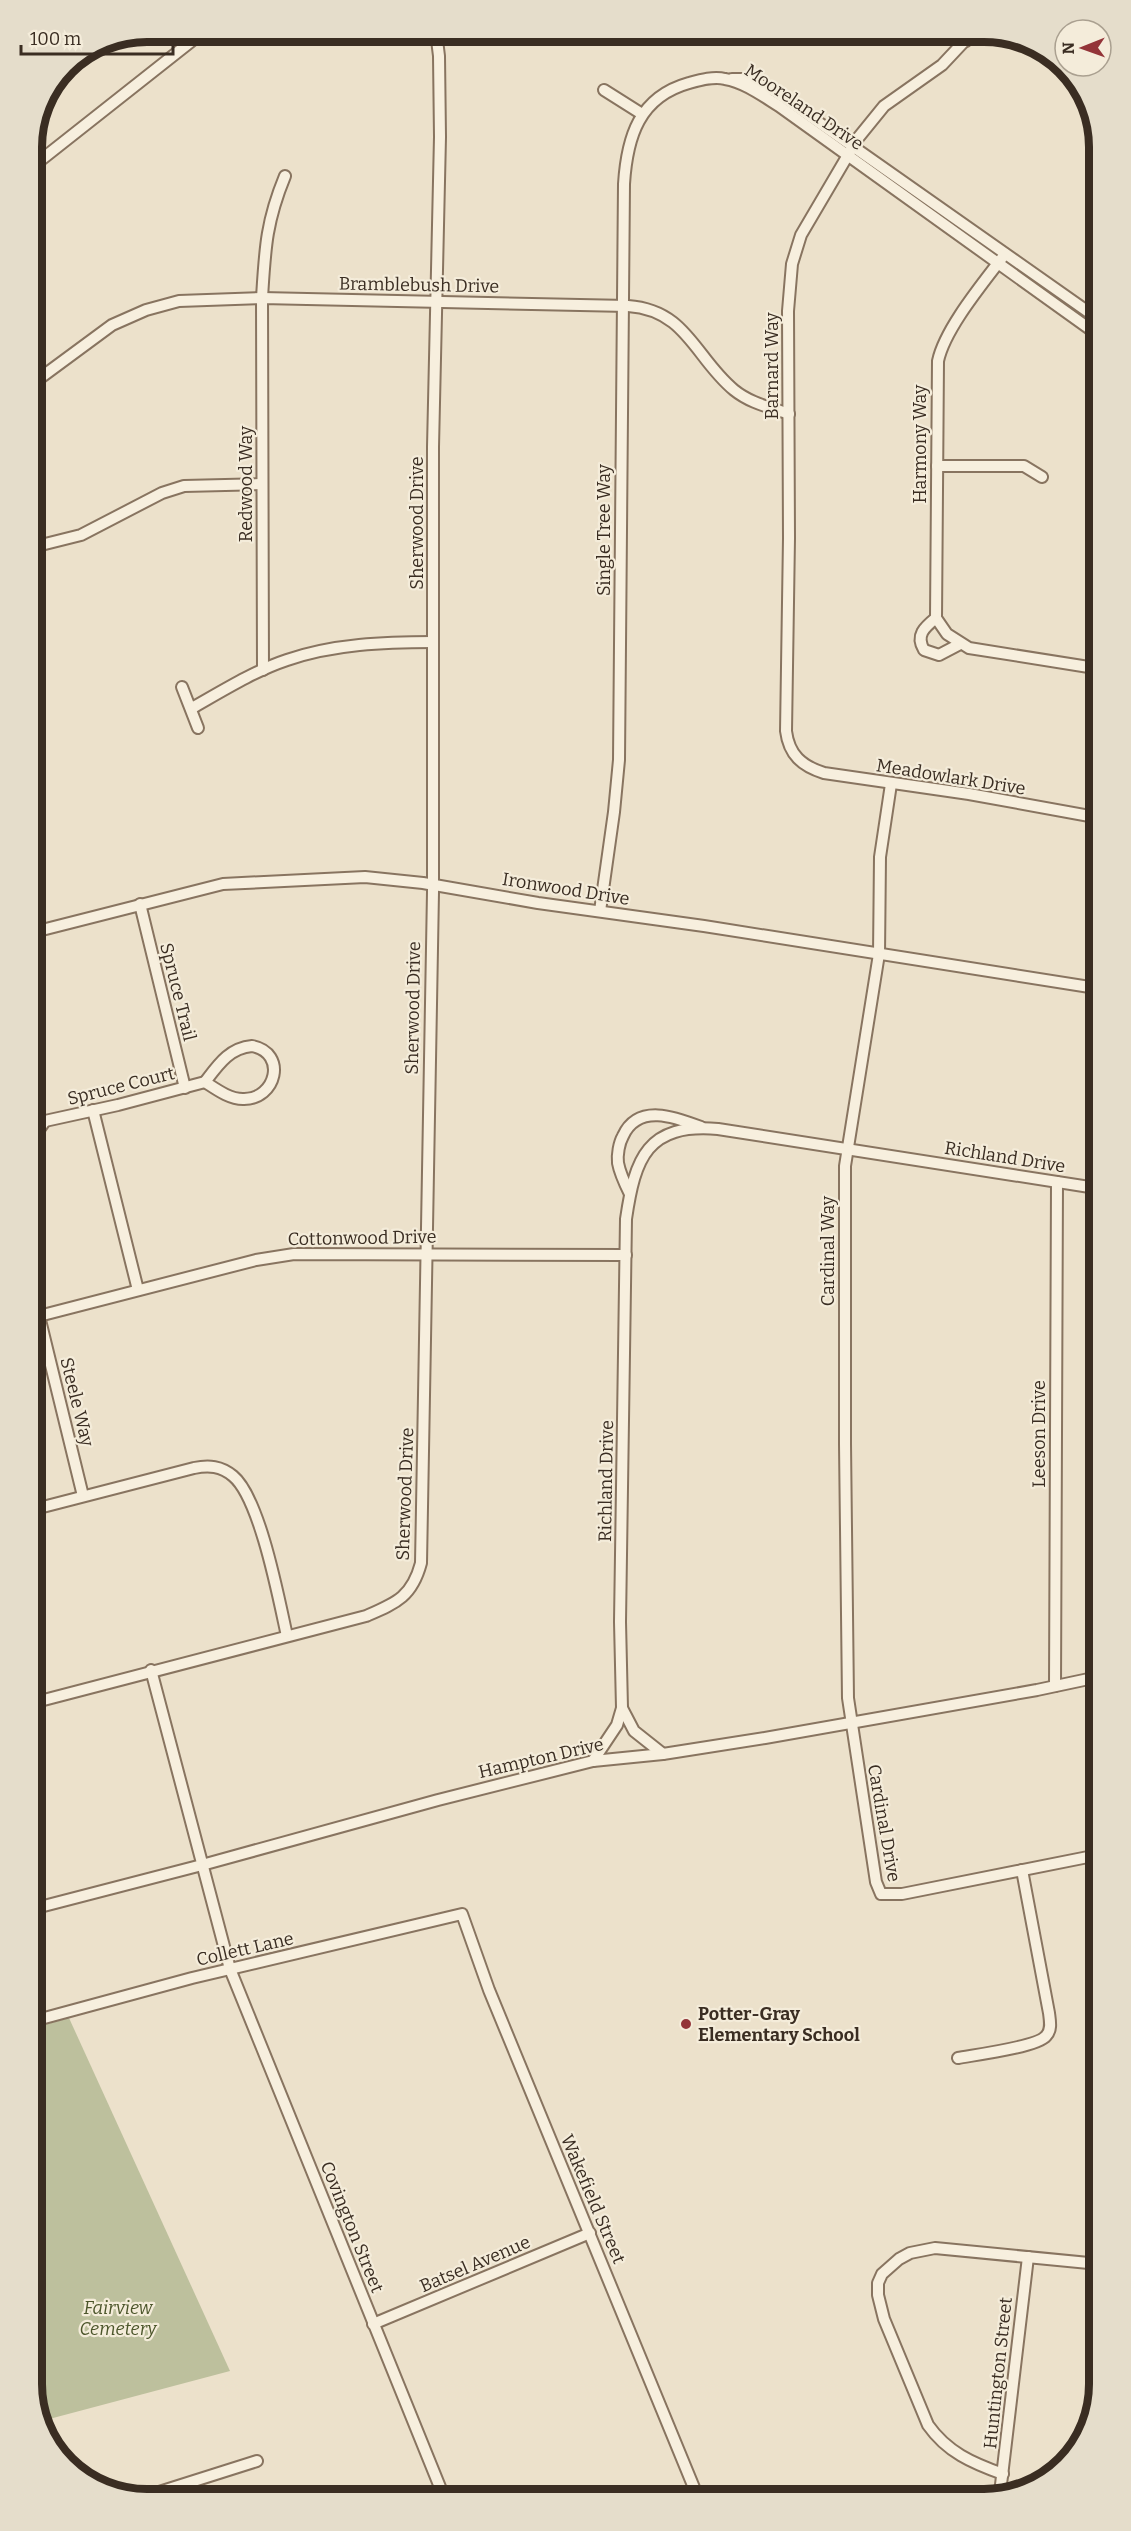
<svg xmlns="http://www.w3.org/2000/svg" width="1131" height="2531" font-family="Bitter,serif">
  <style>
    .cemetery { fill: #bdc09d }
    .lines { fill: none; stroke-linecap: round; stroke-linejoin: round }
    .street-casing { stroke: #887460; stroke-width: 14 }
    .street { stroke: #f7efde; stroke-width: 10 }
    .poi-dot { fill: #933438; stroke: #f4ecda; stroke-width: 2 }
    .labels { text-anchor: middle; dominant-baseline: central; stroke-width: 4.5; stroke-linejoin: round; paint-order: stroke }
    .street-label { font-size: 18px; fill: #3a2d22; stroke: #f4ecda }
    .poi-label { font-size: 18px; font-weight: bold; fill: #3a2d22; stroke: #f4ecda; text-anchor: start }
    .park-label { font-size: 18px; font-style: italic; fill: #4b552a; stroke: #f4ecda }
    .rim { fill: none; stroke: #3a2d22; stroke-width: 8 }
  </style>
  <rect width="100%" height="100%" fill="#ece1cb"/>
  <path class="cemetery" d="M69 2018 230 2371 38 2422 37 2027Z"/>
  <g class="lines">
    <g class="street-casing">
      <g id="street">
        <path d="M953 32 966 41"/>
        <path d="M973 32 942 65 884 106 858 138 801 235 792 264 788 311 789 538 786 731C789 755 802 766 824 773L969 794 1095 817"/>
        <path d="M732 79H747L774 91 1094 316"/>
        <path d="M604 90 642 114"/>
        <path d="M32 167 203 32"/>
        <path d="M1005 254C984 282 945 328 938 361L936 618 947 634 969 648 1095 668"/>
        <path d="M32 384 112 325 146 310 179 301 262 298 628 306C687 310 695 358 734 390 750 403 769 407 789 414"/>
        <path d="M937 466H1024L1042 477"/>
        <path d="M33 547 81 535 162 493 184 486 261 484"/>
        <path d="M936 618C925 627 915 635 924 650L939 655 960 644"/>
        <path d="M263 670 262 298C265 249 266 222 285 176"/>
        <path d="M182 687 198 728"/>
        <path d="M192 708C222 691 254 671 287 660 333 644 385 642 433 642"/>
        <path d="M891 784 880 857 879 954 845 1166V1444L848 1698 876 1882 881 1894H902L1098 1855"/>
        <path d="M1092 817 1095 794"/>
        <path d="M140 904 185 1088"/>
        <path d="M600 911 614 812 619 760 624 184C627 137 639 97 689 83 700 80 714 76 725 79 744 82 763 96 779 106L1094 332"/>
        <path d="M34 932 223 884 365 877 423 883 538 903 704 926 1096 988"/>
        <path d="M252 1046C288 1053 276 1100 243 1099 229 1099 216 1089 205 1082 218 1065 229 1048 252 1046Z"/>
        <path d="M93 1110 138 1290"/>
        <path d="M34 1116 45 1121 34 1137"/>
        <path d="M45 1121 118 1105 205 1082"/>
        <path d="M630 1194C625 1184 620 1174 618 1163 617 1155 619 1143 623 1136 638 1103 675 1117 701 1127"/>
        <path d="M39 1316 83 1496"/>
        <path d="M35 1317 256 1260 294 1254 626 1255"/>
        <path d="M35 1509 194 1468C209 1465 221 1466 233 1476 260 1498 279 1600 287 1636"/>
        <path d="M151 1670 230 1969 444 2497"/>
        <path d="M1055 1686 1057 1182"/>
        <path d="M36 1702 366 1616C396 1603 412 1597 421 1563L433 892V447L440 137 439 56 436 32"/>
        <path d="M622 1708 634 1731 663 1754"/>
        <path d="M593 1761 617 1725 622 1708 620 1622 626 1219C635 1158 647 1123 718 1129L1096 1188"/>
        <path d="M36 1908 202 1865 438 1800 593 1761 663 1754 765 1738 1037 1690 1098 1677"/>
        <path d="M37 2020 192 1978 462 1914 489 1990 697 2495"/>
        <path d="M958 2058C974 2055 1037 2047 1046 2036 1052 2030 1050 2021 1049 2013L1022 1870"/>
        <path d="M373 2324 590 2233"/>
        <path d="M1003 2474C972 2463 947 2452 928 2425L884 2319 878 2295V2283L882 2274 899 2259 910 2253 935 2248 1099 2264"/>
        <path d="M1000 2493 1028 2257"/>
        <path d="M137 2499 257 2461"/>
      </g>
    </g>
    <use href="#street" class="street"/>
  </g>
  <circle class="poi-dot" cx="686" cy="2024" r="6"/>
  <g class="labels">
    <g class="street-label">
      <text transform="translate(804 107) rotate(34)">Mooreland Drive</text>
      <text transform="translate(419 285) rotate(1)">Bramblebush Drive</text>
      <text transform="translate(772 366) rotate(-90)">Barnard Way</text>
      <text transform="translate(920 444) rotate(-90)">Harmony Way</text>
      <text transform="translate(246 484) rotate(-90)">Redwood Way</text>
      <text transform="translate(417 523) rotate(-90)">Sherwood Drive</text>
      <text transform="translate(604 530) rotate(-90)">Single Tree Way</text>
      <text transform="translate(951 777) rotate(9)">Meadowlark Drive</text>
      <text transform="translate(566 889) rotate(9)">Ironwood Drive</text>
      <text transform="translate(178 992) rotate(76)">Spruce Trail</text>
      <text transform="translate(413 1008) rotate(-89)">Sherwood Drive</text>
      <text transform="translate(121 1086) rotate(-14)">Spruce Court</text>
      <text transform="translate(1005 1157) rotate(9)">Richland Drive</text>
      <text transform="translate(362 1238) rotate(-1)">Cottonwood Drive</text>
      <text transform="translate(828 1251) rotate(-90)">Cardinal Way</text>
      <text transform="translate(77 1402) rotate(76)">Steele Way</text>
      <text transform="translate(1039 1434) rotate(-90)">Leeson Drive</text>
      <text transform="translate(606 1481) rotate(-89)">Richland Drive</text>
      <text transform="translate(405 1494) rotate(-88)">Sherwood Drive</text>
      <text transform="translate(541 1758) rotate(-13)">Hampton Drive</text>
      <text transform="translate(884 1823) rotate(80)">Cardinal Drive</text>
      <text transform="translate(245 1949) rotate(-13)">Collett Lane</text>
      <text transform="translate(593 2199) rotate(67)">Wakefield Street</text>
      <text transform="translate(352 2227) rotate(68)">Covington Street</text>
      <text transform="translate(475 2264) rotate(-23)">Batsel Avenue</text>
      <text transform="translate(998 2373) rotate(-84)">Huntington Street</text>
    </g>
    <g class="poi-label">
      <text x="698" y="2014">Potter-Gray<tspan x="698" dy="21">Elementary School</tspan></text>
    </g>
    <g class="park-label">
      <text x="118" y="2308">Fairview<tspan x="118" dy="21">Cemetery</tspan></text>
    </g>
  </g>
  <path d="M0 0H1131V2531H0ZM147 42H984A105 105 0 0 1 1089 147V2384A105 105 0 0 1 984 2489H147A105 105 0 0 1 42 2384V147A105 105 0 0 1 147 42Z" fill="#e5ddcb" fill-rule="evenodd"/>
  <path class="rim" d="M147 42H984A105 105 0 0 1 1089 147V2384A105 105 0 0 1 984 2489H147A105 105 0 0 1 42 2384V147A105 105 0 0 1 147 42Z"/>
  <g transform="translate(1083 48) rotate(269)"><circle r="28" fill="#f4ecda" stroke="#aaa090" stroke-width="1.5"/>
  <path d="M0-4.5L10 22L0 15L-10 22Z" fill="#933438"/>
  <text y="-9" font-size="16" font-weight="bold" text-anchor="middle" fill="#3a2d22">N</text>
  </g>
  <path d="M21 45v9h152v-9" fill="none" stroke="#3a2d22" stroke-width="3"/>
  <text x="30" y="45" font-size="18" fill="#3a2d22" stroke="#f4ecda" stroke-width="4.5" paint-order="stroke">100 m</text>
</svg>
